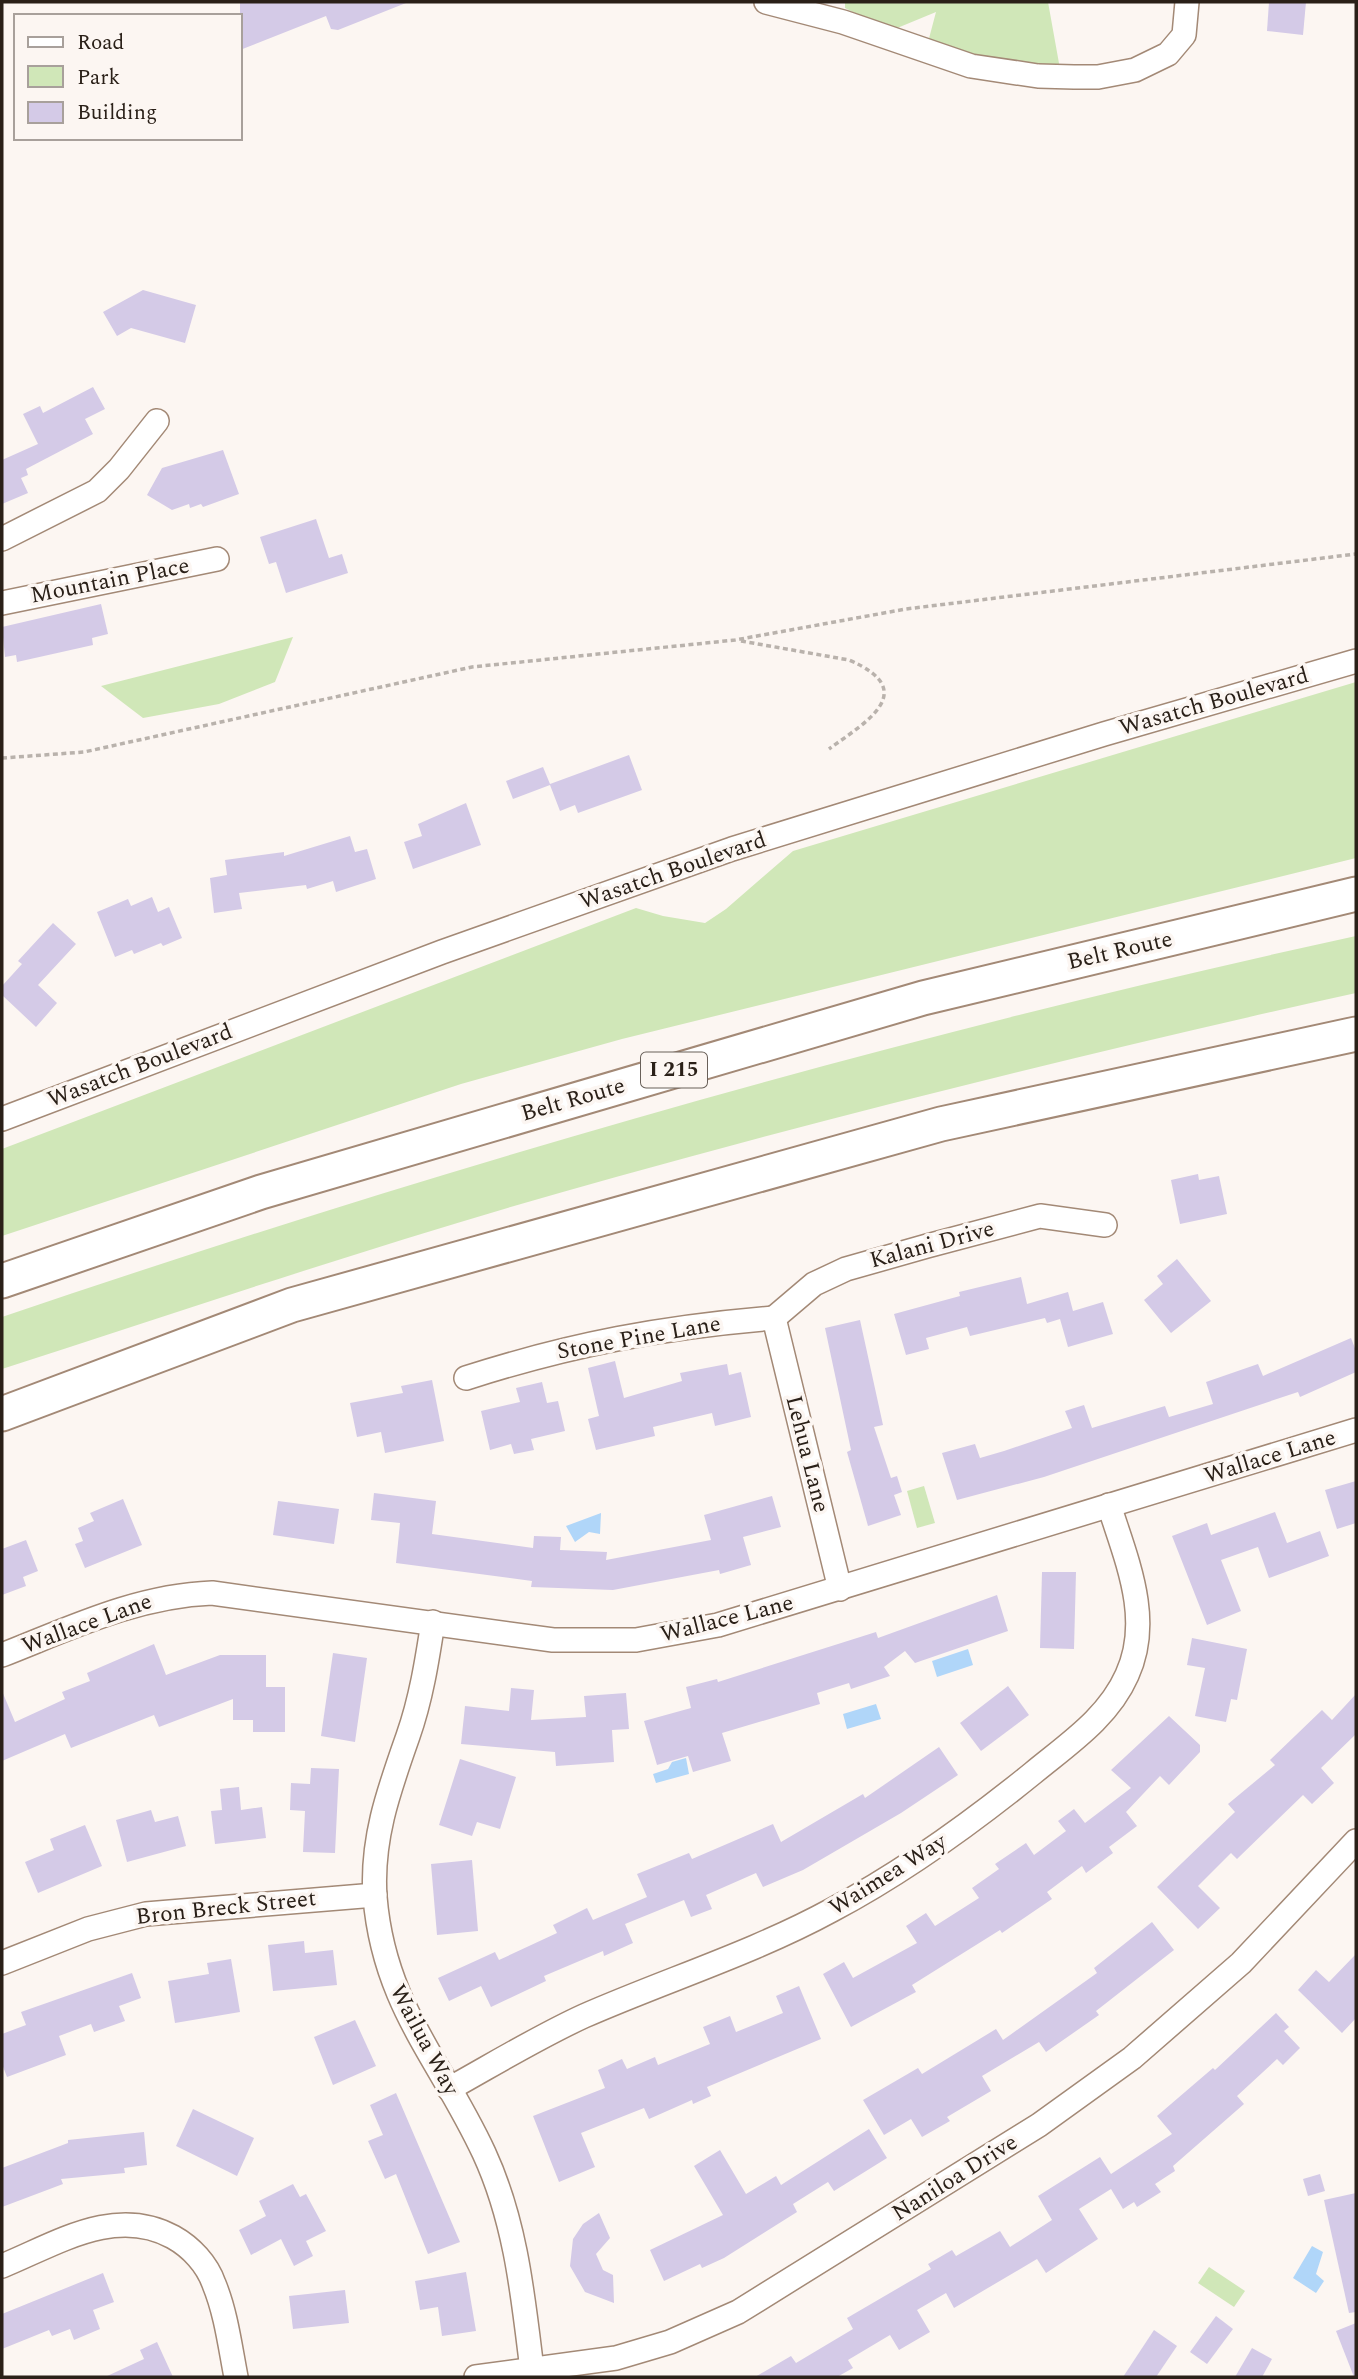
<svg xmlns="http://www.w3.org/2000/svg" width="1358" height="2379" font-family="Spectral,serif">
  <style>
    .green { fill: #d0e7b8 }
    .water { fill: #b0d6f9 }
    .building { fill: #d4cae7 }
    .lines { fill: none; stroke-linecap: round; stroke-linejoin: round }
    .minor-casing { stroke: #a38976; stroke-width: 26 }
    .highway-casing { stroke: #a38976; stroke-width: 37 }
    .path { stroke: #b9b2ac; stroke-width: 3.5; stroke-dasharray: 5 3.5; stroke-linecap: butt }
    .minor { stroke: #fff; stroke-width: 23 }
    .highway { stroke: #fff; stroke-width: 33 }
    .labels { text-anchor: middle; dominant-baseline: central; stroke-width: 7; stroke-linejoin: round; paint-order: stroke }
    .shield { fill: #fcf6f2; stroke: #696059; stroke-width: 2 }
    .shield-label { font-size: 21px; font-weight: bold; fill: #2a2018 }
    .street-label { font-size: 23px; fill: #2a2018; stroke: #fcf6f2 }
  </style>
  <rect width="100%" height="100%" fill="#fcf6f2"/>
  <g class="green">
    <path d="M845 2H1048L1062 80 927 46 936 12 890 31 845 8Z"/>
    <path d="M293 637 275 682 219 704 143 718 101 686Z"/>
    <path d="M1356 682V858L622 1039 461 1084 2 1236V1149L636 908 663 916 705 923 726 909 793 851Z"/>
    <path d="M1356 936V993C1108 1048 861 1109 616 1177 409 1234 205 1303 2 1369V1317C447 1166 897 1036 1356 936Z"/>
    <path d="M924 1486 935 1523 917 1528 907 1491Z"/>
    <path d="M1209 2267 1245 2291 1234 2307 1198 2283Z"/>
  </g>
  <g class="water">
    <path d="M601 1513 600 1534 589 1532 575 1542 566 1526Z"/>
    <path d="M968 1649 973 1665 937 1677 932 1661Z"/>
    <path d="M876 1704 881 1719 847 1729 843 1714Z"/>
    <path d="M686 1758 689 1774 656 1783 653 1774 668 1769 672 1762Z"/>
    <path d="M1312 2246 1323 2252 1316 2274 1324 2281 1316 2293 1293 2278Z"/>
  </g>
  <g class="building">
    <path d="M240 2H406V3L338 30 331 29 326 16 240 50Z"/>
    <path d="M1269 2H1306L1303 35 1267 31Z"/>
    <path d="M143 290 196 305 185 343 131 328 117 336 103 312Z"/>
    <path d="M93 387 105 409 85 419 93 434 26 469 28 475 21 478 28 493 2 504V460L38 444 23 414 40 406 43 413Z"/>
    <path d="M223 450 239 494 203 507 201 504 190 508 189 504 172 510 147 495 162 468Z"/>
    <path d="M316 519 329 558 342 554 348 573 286 593 276 562 269 564 260 537Z"/>
    <path d="M101 604 108 634 92 638 93 645 17 662 16 655 5 657 2 627Z"/>
    <path d="M629 755 642 790 578 813 575 805 560 811 550 785 513 799 506 781 543 767 550 784Z"/>
    <path d="M466 803 481 845 413 869 404 842 422 836 418 824Z"/>
    <path d="M350 836 355 852 367 849 376 879 336 892 333 881 307 889 306 885 239 893 242 909 214 913 210 878 227 875 225 860 284 852V856Z"/>
    <path d="M152 897 158 912 169 907 182 938 163 946 161 943 134 954 132 950 115 957 97 912 128 899 131 906Z"/>
    <path d="M53 923 76 944 38 985 57 1003 36 1027 2 995V986L22 964 18 961Z"/>
    <path d="M1198 1174 1199 1180 1219 1176 1227 1214 1180 1224 1171 1180Z"/>
    <path d="M1177 1259 1211 1301 1171 1333 1144 1300 1163 1284 1157 1276Z"/>
    <path d="M1021 1277 1027 1304 1068 1292 1073 1311 1103 1302 1113 1334 1068 1347 1060 1319 1047 1323 1045 1318 970 1336 967 1327 926 1338 929 1349 906 1355 894 1314 960 1296 959 1292Z"/>
    <path d="M860 1320 883 1425 874 1427 891 1478 897 1476 902 1492 894 1495 901 1515 868 1526 847 1452 851 1450 825 1328Z"/>
    <path d="M1351 1338 1356 1351V1372L1300 1397 1298 1392 1044 1477 957 1500 942 1453 975 1444 980 1458 1004 1451 1072 1428 1065 1411 1084 1405 1092 1428 1165 1406 1169 1417 1213 1404 1206 1382 1258 1364 1263 1376Z"/>
    <path d="M615 1361 624 1398 682 1381 680 1373 727 1364 729 1375 741 1372 751 1417 715 1426 712 1413 653 1427 655 1436 596 1450 588 1419 599 1416 588 1368Z"/>
    <path d="M432 1380 444 1441 385 1453 381 1432 357 1437 350 1403 403 1393 401 1386Z"/>
    <path d="M542 1382 547 1403 558 1401 565 1431 531 1439 534 1450 514 1454 511 1444 490 1450 481 1411 520 1402 516 1388Z"/>
    <path d="M1356 1481V1523L1337 1529 1325 1490Z"/>
    <path d="M374 1493 436 1501 432 1534 533 1548 534 1536 561 1537 560 1550 607 1552 606 1560 711 1540 704 1515 772 1496 781 1527 743 1537 751 1565 720 1574 719 1570 613 1590 531 1587 532 1581 396 1563 400 1523 371 1520Z"/>
    <path d="M123 1499 142 1545 85 1568 75 1544 83 1541 78 1528 94 1521 90 1513Z"/>
    <path d="M278 1501 339 1509 334 1544 273 1535Z"/>
    <path d="M1275 1512 1287 1543 1320 1531 1329 1556 1269 1578 1258 1547 1221 1560 1241 1611 1207 1625 1172 1536 1207 1523 1211 1535Z"/>
    <path d="M26 1540 38 1571 23 1577 26 1586 2 1595V1549Z"/>
    <path d="M1042 1572H1076L1074 1649 1040 1648Z"/>
    <path d="M997 1595 1008 1631 915 1663 905 1651 884 1667 890 1676 851 1689 849 1683 817 1693 820 1704 722 1733 731 1761 693 1772 688 1756 657 1765 644 1721 691 1708 686 1687 717 1679 718 1682 876 1632 878 1638Z"/>
    <path d="M1192 1638 1247 1649 1237 1700 1231 1699 1226 1722 1195 1716 1205 1668 1187 1665Z"/>
    <path d="M154 1644 166 1675 220 1655H266V1687H285V1732H253V1720H233V1699L159 1727 154 1715 71 1748 65 1734 2 1761V1691L15 1722 65 1699 62 1692 90 1681 87 1673Z"/>
    <path d="M333 1653 367 1658 355 1742 321 1736Z"/>
    <path d="M1008 1686 1029 1715 981 1751 960 1723Z"/>
    <path d="M511 1688 534 1690 531 1720 586 1717 584 1696 626 1693 629 1729 612 1730 614 1762 556 1766 555 1752 461 1744 465 1706 509 1711Z"/>
    <path d="M1356 1694V1734L1321 1768 1334 1783 1312 1804 1303 1795 1237 1859 1231 1853 1198 1886 1220 1908 1198 1929 1157 1887 1235 1812 1228 1804 1275 1765 1270 1760 1322 1710 1332 1720Z"/>
    <path d="M1169 1716 1200 1745V1752L1169 1785 1160 1776 1126 1812 1137 1826 1109 1847 1113 1853 1086 1873 1082 1866 1047 1892 1052 1899 1002 1933 1000 1930 912 1985 916 1992 851 2027 823 1974 844 1962 853 1978 917 1943 906 1926 926 1913 935 1926 979 1898 972 1888 999 1869 995 1864 1026 1843 1034 1855 1066 1831 1058 1821 1074 1809 1085 1823 1131 1788 1111 1770Z"/>
    <path d="M939 1747 958 1775 901 1813 803 1870 763 1887 756 1873 706 1895 712 1909 691 1917 684 1900 625 1924 633 1943 604 1956 603 1951 544 1976 546 1981 491 2007 481 1986 449 2001 438 1978 495 1952 499 1960 557 1933 553 1925 587 1908 593 1920 647 1897 637 1874 689 1853 692 1859 773 1824 781 1842 863 1794 865 1798Z"/>
    <path d="M460 1759 516 1777 500 1829 477 1822 472 1836 439 1825Z"/>
    <path d="M311 1768 339 1769 335 1853 303 1852 305 1811 290 1810 291 1783 310 1784Z"/>
    <path d="M239 1787 241 1810 262 1807 266 1838 215 1844 211 1811 222 1810 220 1789Z"/>
    <path d="M151 1810 155 1822 178 1816 186 1846 127 1862 116 1820Z"/>
    <path d="M85 1825 102 1866 38 1893 25 1862 54 1850 50 1839Z"/>
    <path d="M472 1860 478 1931 437 1935 431 1864Z"/>
    <path d="M1152 1922 1174 1950 1096 2011 1099 2015 1046 2052 1039 2042 982 2076 991 2091 947 2117 950 2121 922 2137 911 2119 884 2135 863 2100 918 2068 922 2074 996 2029 1003 2040 1097 1973 1094 1968Z"/>
    <path d="M304 1941 305 1953 333 1950 337 1985 273 1991 268 1945Z"/>
    <path d="M1356 1954V2018L1342 2033 1298 1990 1316 1970 1329 1982Z"/>
    <path d="M231 1959 240 2012 175 2023 168 1981 209 1974 207 1963Z"/>
    <path d="M132 1973 141 1998 119 2006 125 2021 94 2032 91 2024 59 2036 66 2055 7 2077 2 2064V2034L26 2025 21 2012Z"/>
    <path d="M799 1986 821 2039 707 2087 711 2096 693 2104 692 2100 649 2119 644 2108 581 2133 595 2167 559 2182 533 2116 605 2088 598 2070 622 2059 627 2069 655 2057 658 2065 710 2044 703 2027 730 2016 736 2032 783 2013 776 1996Z"/>
    <path d="M1276 2013 1289 2027 1284 2031 1300 2048 1283 2065 1277 2059 1237 2096 1244 2104 1173 2166 1175 2171 1155 2184 1161 2192 1137 2207 1134 2202 1123 2209 1111 2189 1079 2209 1098 2239 1046 2273 1037 2259 954 2308 946 2293 917 2310 930 2332 899 2350 890 2335 848 2360 853 2368 837 2377H755L791 2356 796 2363 853 2329 847 2318 931 2269 928 2264 952 2250 956 2256 1000 2231 1010 2247 1052 2220 1038 2196 1100 2157 1111 2174 1172 2134 1157 2116 1213 2068 1215 2070Z"/>
    <path d="M355 2020 376 2066 333 2085 314 2037Z"/>
    <path d="M396 2093 460 2242 428 2254 396 2174 385 2179 368 2141 383 2135 370 2105Z"/>
    <path d="M193 2109 254 2138 237 2176 176 2146Z"/>
    <path d="M869 2129 887 2158 834 2191 828 2182 793 2204 797 2212 724 2258 702 2268 700 2264 664 2281 650 2250 723 2215 694 2166 720 2150 746 2194 776 2176 781 2185Z"/>
    <path d="M144 2132 147 2165 124 2168 125 2173 61 2179 63 2184 2 2207V2168L68 2143V2140Z"/>
    <path d="M1320 2174 1325 2191 1308 2196 1303 2179Z"/>
    <path d="M293 2184 300 2197 306 2194 326 2231 306 2241 313 2256 294 2266 281 2239 251 2255 239 2230 266 2216 259 2201Z"/>
    <path d="M1356 2193V2312L1349 2313 1324 2200Z"/>
    <path d="M599 2213 610 2238 596 2254 603 2270 613 2275 614 2303 585 2292 570 2266 573 2239 583 2224Z"/>
    <path d="M466 2272 476 2331 442 2336 438 2307 420 2310 415 2281Z"/>
    <path d="M103 2273 114 2302 93 2310 100 2329 74 2340 70 2329 52 2336 49 2330 2 2349V2314Z"/>
    <path d="M345 2290 349 2323 293 2329 289 2296Z"/>
    <path d="M1216 2316 1233 2329 1207 2364 1190 2352Z"/>
    <path d="M1356 2323V2377H1354L1336 2331Z"/>
    <path d="M1154 2330 1177 2346 1156 2377H1123Z"/>
    <path d="M157 2342 173 2377H105L144 2359 140 2350Z"/>
    <path d="M1252 2348 1272 2359 1262 2377H1235Z"/>
  </g>
  <g class="lines">
    <g class="minor-casing">
      <g id="minor">
        <path d="M766 2 843 22 971 66 1038 76 1074 77H1098L1135 70 1168 54 1184 35 1187 2"/>
        <path d="M2 539 97 491 119 469 157 421"/>
        <path d="M2 603 217 559"/>
        <path d="M2 1119 442 952 732 849 1104 734 1356 661"/>
        <path d="M774 1318 814 1284 846 1269 927 1246 1040 1216 1105 1225"/>
        <path d="M774 1318 840 1589"/>
        <path d="M466 1378C572 1344 663 1327 774 1318"/>
        <path d="M433 1622C427 1661 421 1699 408 1736 389 1790 371 1839 375 1897 384 2006 441 2060 484 2153 516 2222 523 2296 532 2370"/>
        <path d="M2 1655C71 1628 136 1596 212 1593L553 1640H636L718 1625 1356 1430"/>
        <path d="M2 1963 88 1929 146 1914 375 1895"/>
        <path d="M449 2089C494 2064 538 2037 584 2016 666 1980 753 1953 832 1910 904 1872 970 1824 1033 1773 1068 1744 1108 1718 1127 1675 1153 1619 1126 1559 1109 1505"/>
        <path d="M2 2266C56 2244 115 2205 173 2237 191 2247 207 2264 214 2284 226 2313 230 2346 236 2377"/>
        <path d="M476 2377 616 2358 670 2342 738 2312 1039 2125 1132 2058 1241 1963 1356 1841"/>
      </g>
    </g>
    <g class="highway-casing">
      <g id="highway">
        <path d="M2 1281 261 1192 923 998 1356 894"/>
        <path d="M2 1414 292 1305 941 1124 1356 1034"/>
      </g>
    </g>
    <g class="path">
      <path d="M741 641 849 660C921 691 866 722 829 749"/>
      <path d="M2 758 84 752 472 667 735 640 906 609 1356 554"/>
    </g>
    <use href="#minor" class="minor"/>
    <use href="#highway" class="highway"/>
  </g>
  <g class="labels">
    <rect class="shield" x="641" y="1052.5" width="66" height="35" rx="5"/>
    <g class="shield-label">
      <text x="674" y="1070">I 215</text>
    </g>
    <g class="street-label">
      <text transform="translate(110 581) rotate(-11)">Mountain Place</text>
      <text transform="translate(1214 702) rotate(-16)">Wasatch Boulevard</text>
      <text transform="translate(673 871) rotate(-19)">Wasatch Boulevard</text>
      <text transform="translate(1120 951) rotate(-13)">Belt Route</text>
      <text transform="translate(140 1066) rotate(-21)">Wasatch Boulevard</text>
      <text transform="translate(573 1100) rotate(-16)">Belt Route</text>
      <text transform="translate(932 1245) rotate(-15)">Kalani Drive</text>
      <text transform="translate(639 1338) rotate(-10)">Stone Pine Lane</text>
      <text transform="translate(807 1454) rotate(76)">Lehua Lane</text>
      <text transform="translate(1270 1457) rotate(-17)">Wallace Lane</text>
      <text transform="translate(727 1619) rotate(-14)">Wallace Lane</text>
      <text transform="translate(87 1624) rotate(-20)">Wallace Lane</text>
      <text transform="translate(888 1875) rotate(-32)">Waimea Way</text>
      <text transform="translate(226 1908) rotate(-6)">Bron Breck Street</text>
      <text transform="translate(424 2040) rotate(62)">Wailua Way</text>
      <text transform="translate(955 2178) rotate(-32)">Naniloa Drive</text>
    </g>
  </g>
  <rect width="1358" height="2379" fill="none" stroke="#2a2018" stroke-width="7"/>
  <rect x="14" y="14" width="228" height="126" fill="#fcf6f2" stroke="#a8a09b" stroke-width="2"/>
  <rect x="28" y="37" width="35" height="10" fill="#ffffff" stroke="#a8a09b" stroke-width="2"/>
  <text x="77" y="49" font-size="21" fill="#2a2018">Road</text>
  <rect x="28" y="66" width="35" height="21" fill="#d0e7b8" stroke="#a8a09b" stroke-width="2"/>
  <text x="77" y="84" font-size="21" fill="#2a2018">Park</text>
  <rect x="28" y="102" width="35" height="21" fill="#d4cae7" stroke="#a8a09b" stroke-width="2"/>
  <text x="77" y="119" font-size="21" fill="#2a2018">Building</text>
</svg>
